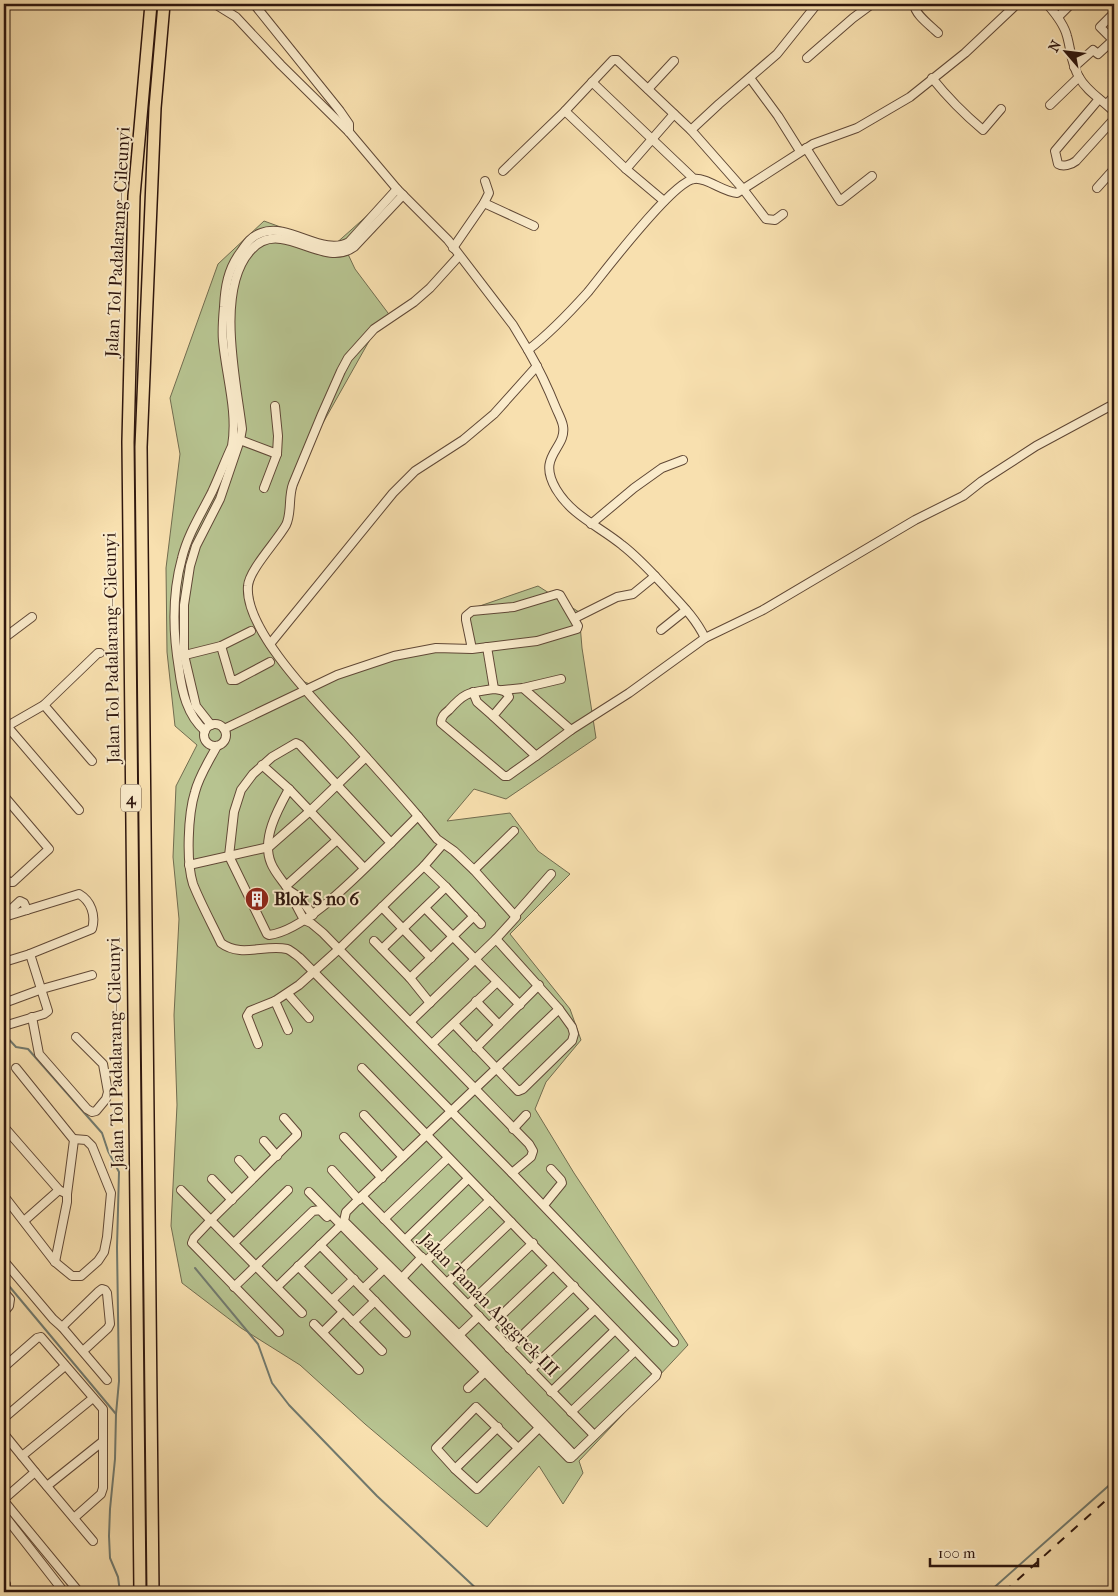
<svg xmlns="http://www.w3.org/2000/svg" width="1118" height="1596" font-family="'IM FELL French Canon',serif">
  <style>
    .green { fill: #b7c390; stroke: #726c4f }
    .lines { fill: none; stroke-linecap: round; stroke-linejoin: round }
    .stream { stroke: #717a6f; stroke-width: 2 }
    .minor-casing { stroke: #604836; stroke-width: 10 }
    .highway-casing { stroke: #2e160e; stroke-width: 14 }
    .minor { stroke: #faebcb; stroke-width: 8 }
    .highway { stroke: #f8e0af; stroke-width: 11 }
    .rail { stroke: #2e160e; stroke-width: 2; stroke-dasharray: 9 9; stroke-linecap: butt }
    .labels { text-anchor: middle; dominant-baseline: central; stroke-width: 4; stroke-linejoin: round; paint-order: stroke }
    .shield { fill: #faebcb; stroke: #6b5647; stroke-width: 1 }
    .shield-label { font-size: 16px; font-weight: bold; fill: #2e160e }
    .street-label { font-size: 18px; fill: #2e160e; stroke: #faebcb }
    .poi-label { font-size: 18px; font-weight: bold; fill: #2e160e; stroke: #faebcb; text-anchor: start }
  </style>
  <rect width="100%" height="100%" fill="#f8e0af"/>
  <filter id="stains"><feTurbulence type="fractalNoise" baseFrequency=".004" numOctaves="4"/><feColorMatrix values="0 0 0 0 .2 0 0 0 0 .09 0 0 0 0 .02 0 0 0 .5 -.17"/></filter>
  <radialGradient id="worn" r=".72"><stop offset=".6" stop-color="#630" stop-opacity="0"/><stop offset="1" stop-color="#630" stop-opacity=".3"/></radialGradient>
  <path class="green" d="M397 189 403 195 347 252 355 269 391 317 377 327 306 453 287 521 249 578 258 623 295 678 312 685 393 654 469 648 467 636 471 609 538 586 579 612 582 648 596 738 506 799 474 789 447 821 510 813 538 851 570 874 510 934 570 1009 581 1040 546 1082 535 1109 574 1173 688 1345 579 1461 583 1473 563 1504 539 1466 487 1527 365 1424 300 1365 241 1328 182 1283 171 1226 177 1105 174 1015 179 919 173 857 176 786 197 745 175 726 167 652 166 568 180 454 170 398 218 264 264 221 333 246Z"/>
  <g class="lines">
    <g class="stream">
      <path d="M4 1034 16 1047 28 1049 102 1133 108 1151 119 1172 117 1247 119 1381 116 1414 115 1459 110 1509 109 1536 110 1558 118 1577 120 1592"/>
      <path d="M195 1268 258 1344 272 1383 289 1405 377 1496 480 1592"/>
      <path d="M4 1280 116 1414"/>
      <path d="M989 1592 1114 1481"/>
    </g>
    <g class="minor-casing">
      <g id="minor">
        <path d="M215 4 236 17 281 65 349 132 397 189 448 240 513 325 528 350C549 334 570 312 588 292 605 271 672 182 694 179 706 177 723 192 737 193L813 144 857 128 910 97 965 53 1017 4"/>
        <path d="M254 4 340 111 349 124V132"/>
        <path d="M914 4C915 15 930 25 938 33"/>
        <path d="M1047 4C1055 13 1064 24 1067 36 1071 50 1071 64 1079 77 1087 92 1103 100 1114 112"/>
        <path d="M1058 17 1071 4"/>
        <path d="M807 58 853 18 872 4"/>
        <path d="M1074 67 1093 50 1098 54 1111 42 1112 39 1100 27 1114 13"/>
        <path d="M750 78 778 116 800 151"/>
        <path d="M932 78C948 98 964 114 983 130L1001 109"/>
        <path d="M592 82 694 179"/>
        <path d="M648 89 674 61"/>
        <path d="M1099 99 1055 151 1058 164C1063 167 1071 165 1076 161L1114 119"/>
        <path d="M1107 104 1114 96"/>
        <path d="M1050 105 1079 77"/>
        <path d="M565 111 626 169"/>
        <path d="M806 148 840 201 872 176"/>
        <path d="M503 171 565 111 613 60H617L691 130"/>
        <path d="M1097 188 1114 169"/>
        <path d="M664 201 626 169 674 114"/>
        <path d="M484 203 534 226"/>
        <path d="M783 214 775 220 766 219 743 189 691 130 719 104 777 54 817 4"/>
        <path d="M453 248 484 203 489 193 485 181"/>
        <path d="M528 350C539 369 548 388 556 408 558 413 562 420 563 426 567 449 536 455 556 489 572 516 599 526 622 545 639 558 654 575 668 590 682 605 696 619 705 638"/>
        <path d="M240 440 277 454 278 436 275 406"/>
        <path d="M264 488 277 454"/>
        <path d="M591 524 634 488 662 468 683 460"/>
        <path d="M575 618 617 597 633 594 655 576"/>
        <path d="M661 630 686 610"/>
        <path d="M4 638 32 617"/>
        <path d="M270 644 393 493 415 471 463 440 494 414 537 366"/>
        <path d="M221 646 231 680H236L270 662"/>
        <path d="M487 647 494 689"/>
        <path d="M181 656 221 646 251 631"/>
        <path d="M523 688 571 730 536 756"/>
        <path d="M494 689C500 690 507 690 509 697L493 716 536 756 508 776H504L441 723C441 717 444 714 449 710 466 691 469 693 494 689Z"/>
        <path d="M503 690 523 688 561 679"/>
        <path d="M473 692 477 702 493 716"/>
        <path d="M44 705 92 761"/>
        <circle cx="215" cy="735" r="11"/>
        <path d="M211 725 196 706 184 655V605L190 566 196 546 220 499 240 440 242 429C236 380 215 289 251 250 259 241 268 237 281 239 305 242 332 263 354 247L403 195"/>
        <path d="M7 726 79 810"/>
        <path d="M4 728 44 705 98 653H100"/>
        <path d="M224 729 337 675 394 656 436 648 472 649 537 641 577 629 578 626 560 595 557 594 514 607 472 611 466 616V620L472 649"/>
        <path d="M571 730 629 693 705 638 763 610 915 520 963 496 982 481 1036 446 1114 404"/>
        <path d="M205 731C187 715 182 692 179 669 173 633 172 594 182 558 188 534 201 514 212 492 219 477 225 461 232 446 238 412 226 375 223 341 222 330 223 318 224 307 225 287 228 269 240 253 246 244 250 237 261 233 289 222 323 257 349 242L397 189"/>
        <path d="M296 743 300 745 391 843C362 870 308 930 269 935L267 934 229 856 234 812 241 790 253 774 272 757Z"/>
        <path d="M217 746C209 761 199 776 195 792 188 814 186 862 193 884 201 904 212 924 221 943 241 958 265 944 287 949 292 951 296 955 300 958L512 1173 674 1342"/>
        <path d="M262 765 289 789 364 868"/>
        <path d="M289 789C278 809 261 839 271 863 274 871 281 879 286 886L337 840"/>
        <path d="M4 796 49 849 13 882H9L4 877"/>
        <path d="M391 843 418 816"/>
        <path d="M189 865 269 847 310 811 366 757"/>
        <path d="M424 866 446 887 481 924"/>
        <path d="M474 870 514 831"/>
        <path d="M286 886 304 920 311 923 323 933 529 1144 533 1151 531 1157 512 1173"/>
        <path d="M290 891 299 897 313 915"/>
        <path d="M382 907 431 958"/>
        <path d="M425 908 520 1005"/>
        <path d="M515 915 551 874"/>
        <path d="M4 916 20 901 24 903 27 910"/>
        <path d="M4 917 79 894C91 901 96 915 92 929L30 954 48 1011 44 1014 4 1026"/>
        <path d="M374 941 410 978 430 1003"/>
        <path d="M382 949 446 887"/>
        <path d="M4 962 30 954"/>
        <path d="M410 978 474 916"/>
        <path d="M288 994 309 1018"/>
        <path d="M275 1001 288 1030"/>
        <path d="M476 1001 499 1025"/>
        <path d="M4 1003 42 989 92 975"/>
        <path d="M559 1009 362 1196 346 1212 344 1221 459 1335 574 1455"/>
        <path d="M32 1017 39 1054 87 1109 92 1112 96 1111 106 1099 108 1092 103 1064 76 1037"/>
        <path d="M410 1022 496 939 516 917 474 870 454 851 437 839 418 816C396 790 373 765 350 739 321 707 244 631 248 586 249 570 277 541 286 525 292 513 288 497 293 484L322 414 341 371 348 358 374 329 414 302 430 288 459 256"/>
        <path d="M454 1024 518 1091 523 1089 572 1041 574 1034 572 1027 559 1009 496 939"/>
        <path d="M258 1044 247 1016 250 1011 275 1001 299 985 339 949 424 866 443 844"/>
        <path d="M432 1044 497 982"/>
        <path d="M476 1048 539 985"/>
        <path d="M16 1068 74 1140 67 1194"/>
        <path d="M364 1115 403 1157"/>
        <path d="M4 1127 59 1190 67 1194V1202L55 1262"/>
        <path d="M513 1129 526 1115"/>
        <path d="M344 1137 382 1178"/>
        <path d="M264 1141 277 1156"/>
        <path d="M239 1160 254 1177"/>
        <path d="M332 1170 359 1200"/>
        <path d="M212 1179 232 1200"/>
        <path d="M181 1190 302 1313"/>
        <path d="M309 1192 569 1458H571L656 1376 657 1373C559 1271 460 1170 362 1068"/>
        <path d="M4 1196 55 1262 72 1276H81L98 1261 104 1252 107 1237 111 1193 92 1146 86 1140 74 1139"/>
        <path d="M362 1196 594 1435"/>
        <path d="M544 1205 562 1183 561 1180 551 1169"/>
        <path d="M384 1219 448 1158"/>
        <path d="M24 1221 59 1190"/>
        <path d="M405 1240 468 1179"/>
        <path d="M234 1243 288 1190"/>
        <path d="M320 1245 406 1333"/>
        <path d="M4 1261 53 1319 62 1327 98 1292 102 1289 105 1290 107 1293 110 1324 108 1328 83 1351"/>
        <path d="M426 1261 490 1200"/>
        <path d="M298 1266 382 1351"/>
        <path d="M399 1281 422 1257"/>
        <path d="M447 1283 511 1222"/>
        <path d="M234 1287 313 1211 320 1210 327 1217"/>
        <path d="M277 1287 343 1223"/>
        <path d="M363 1289 387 1266"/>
        <path d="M4 1292 10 1299 9 1306 4 1312"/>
        <path d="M332 1300 354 1279"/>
        <path d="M468 1305 533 1243"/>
        <path d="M353 1322 375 1301"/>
        <path d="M314 1324 359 1370"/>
        <path d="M62 1327 107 1380"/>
        <path d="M489 1327 553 1266"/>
        <path d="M279 1332 192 1243 194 1238 211 1220 297 1135V1133L284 1118"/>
        <path d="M323 1332 343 1312"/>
        <path d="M459 1335 479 1316"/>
        <path d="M509 1348 574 1286"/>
        <path d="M4 1367 37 1338 41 1337 103 1409V1488L101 1494 74 1518"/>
        <path d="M530 1370 595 1309"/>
        <path d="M468 1388 485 1372"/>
        <path d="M551 1392 615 1330"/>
        <path d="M571 1412 635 1351"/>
        <path d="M4 1418 65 1366"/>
        <path d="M4 1434 35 1472 4 1499"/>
        <path d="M518 1448 476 1407 436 1448 455 1469 477 1489 539 1428"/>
        <path d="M22 1456 93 1398"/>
        <path d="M455 1469 498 1427"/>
        <path d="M35 1472 93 1541"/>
        <path d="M47 1486 102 1442"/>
        <path d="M4 1501 79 1592"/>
        <path d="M4 1515 64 1592"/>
        <path d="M4 1582 6 1584 4 1588"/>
      </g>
    </g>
    <g class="highway-casing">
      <g id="highway">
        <path d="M140 1592 128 442 134 196 151 4"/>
        <path d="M153 1592 141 447 155 108 164 4"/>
      </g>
    </g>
    <use href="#minor" class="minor"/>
    <use href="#highway" class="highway"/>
    <path class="rail" d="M1004 1592 1114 1493"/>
  </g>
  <defs>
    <g id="building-disc" transform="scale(1.25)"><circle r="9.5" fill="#8f2418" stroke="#faebcb"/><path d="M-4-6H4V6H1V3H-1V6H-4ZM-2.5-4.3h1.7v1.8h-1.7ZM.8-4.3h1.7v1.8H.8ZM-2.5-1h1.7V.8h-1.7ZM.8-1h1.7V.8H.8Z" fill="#fff"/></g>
  </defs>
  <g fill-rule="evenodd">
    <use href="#building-disc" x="257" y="899"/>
  </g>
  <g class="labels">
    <rect class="shield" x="121" y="784.5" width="20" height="27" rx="4"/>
    <g class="shield-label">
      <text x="131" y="798">4</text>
    </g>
    <g class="street-label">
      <text transform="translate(118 242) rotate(-87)">Jalan Tol Padalarang–Cileunyi</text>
      <text transform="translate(112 648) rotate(-91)">Jalan Tol Padalarang–Cileunyi</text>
      <text transform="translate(116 1053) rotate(-91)">Jalan Tol Padalarang–Cileunyi</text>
      <text transform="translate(489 1305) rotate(46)">Jalan Taman Anggrek III</text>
    </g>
    <g class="poi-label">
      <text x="274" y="899">Blok S no 6</text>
    </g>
  </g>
  <rect width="1118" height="1596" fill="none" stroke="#f8e0af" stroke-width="20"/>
  <rect x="5" y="5" width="1108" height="1586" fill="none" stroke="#2e160e" stroke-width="2.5"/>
  <rect x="10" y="10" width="1098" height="1576" fill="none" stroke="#2e160e"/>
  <g transform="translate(1066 52) rotate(298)" stroke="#faebcb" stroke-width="4" paint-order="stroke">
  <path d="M0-4L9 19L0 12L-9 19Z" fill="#2e160e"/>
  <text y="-8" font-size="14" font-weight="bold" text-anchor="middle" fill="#2e160e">N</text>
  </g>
  <path d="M930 1558v8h108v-8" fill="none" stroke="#2e160e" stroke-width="2.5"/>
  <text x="938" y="1558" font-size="15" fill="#2e160e" stroke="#faebcb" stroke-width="4" paint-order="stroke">100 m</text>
  <rect width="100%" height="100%" filter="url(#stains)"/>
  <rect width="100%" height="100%" fill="url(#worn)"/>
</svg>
